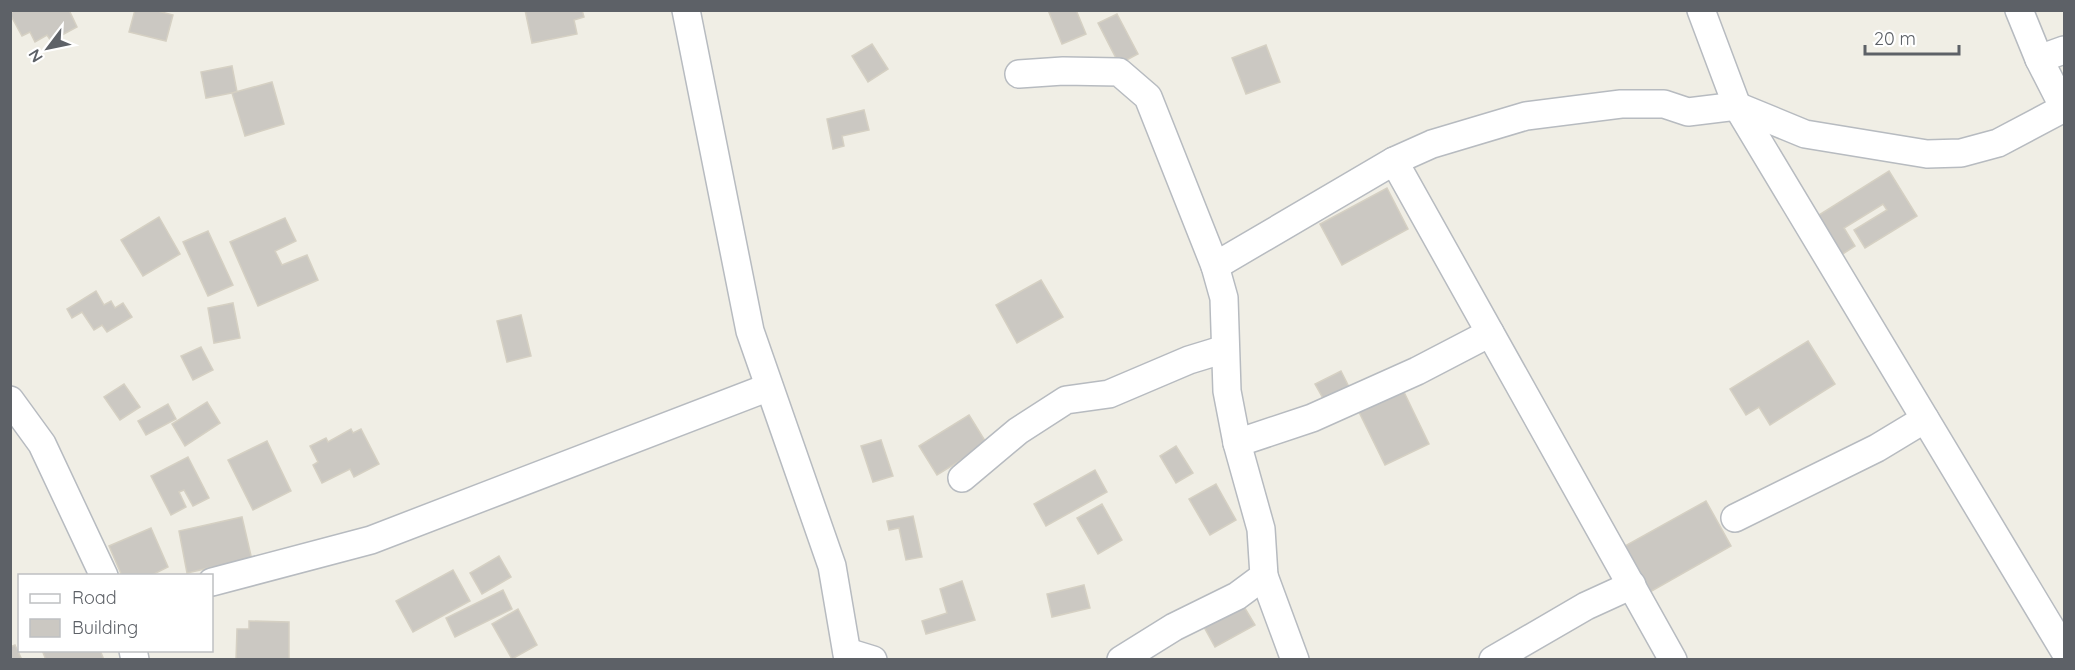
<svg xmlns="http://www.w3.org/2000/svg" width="2075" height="670" font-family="Quicksand,sans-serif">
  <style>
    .building { fill: #cbc8c2; stroke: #d5d0c3; stroke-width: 1.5 }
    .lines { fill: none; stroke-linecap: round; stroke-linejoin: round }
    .street-casing { stroke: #b7bbc0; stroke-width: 30 }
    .street { stroke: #fff; stroke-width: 27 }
  </style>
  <rect width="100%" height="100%" fill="#f0eee5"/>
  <g class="building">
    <path d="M15 10H69L77 27 51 41 47 35 35 42 30 32 22 36 10 14Z"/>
    <path d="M135 10H154L173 15 166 41 129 32Z"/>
    <path d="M525 10H582L584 17 574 20 577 34 532 43Z"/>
    <path d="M1048 10H1076L1086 34 1062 44Z"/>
    <path d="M1117 14 1138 54 1119 64 1098 23Z"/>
    <path d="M872 44 888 69 868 82 852 56Z"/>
    <path d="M1266 45 1280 82 1246 94 1232 58Z"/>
    <path d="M232 66 237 92 206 98 201 72Z"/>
    <path d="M272 82 284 124 245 136 232 93Z"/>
    <path d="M864 110 869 130 842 136 844 146 833 149 827 119Z"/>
    <path d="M1889 171 1917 216 1865 248 1854 230 1887 210 1883 204 1844 228 1855 246 1835 259 1811 220Z"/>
    <path d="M1387 188 1408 229 1342 265 1320 224Z"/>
    <path d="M159 217 180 254 143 276 121 240Z"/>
    <path d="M285 218 296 241 275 251 282 265 307 255 318 280 258 306 230 242Z"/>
    <path d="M208 231 233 285 208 296 183 242Z"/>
    <path d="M1041 280 1063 317 1017 343 996 305Z"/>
    <path d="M96 291 104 305 111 301 115 308 123 303 132 317 107 332 102 325 94 330 82 312 72 318 67 309Z"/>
    <path d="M233 303 240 338 214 343 208 308Z"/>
    <path d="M521 315 531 356 507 362 497 321Z"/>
    <path d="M1808 341 1835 384 1770 425 1759 407 1746 415 1730 389Z"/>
    <path d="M201 347 213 370 193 380 181 356Z"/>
    <path d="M1341 371 1349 387 1324 400 1315 384Z"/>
    <path d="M124 384 140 407 120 420 104 397Z"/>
    <path d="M1403 390 1429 444 1385 465 1359 412Z"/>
    <path d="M207 402 220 423 185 446 172 424Z"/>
    <path d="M168 404 176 419 146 435 138 421Z"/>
    <path d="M969 415 987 444 937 475 919 446Z"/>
    <path d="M351 429 353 433 361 429 379 464 354 477 350 469 322 483 313 465 318 462 310 446 326 438 328 442Z"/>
    <path d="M881 440 893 476 873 482 861 446Z"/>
    <path d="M267 441 291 491 253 510 228 460Z"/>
    <path d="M1176 446 1193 473 1176 483 1160 456Z"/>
    <path d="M188 457 209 498 193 506 184 490 179 492 186 507 171 515 151 476Z"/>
    <path d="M1095 470 1107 492 1046 526 1034 504Z"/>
    <path d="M1216 484 1236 520 1210 535 1189 499Z"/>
    <path d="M1706 501 1731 546 1650 592 1625 546Z"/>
    <path d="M1102 504 1122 540 1098 554 1077 518Z"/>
    <path d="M913 516 922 557 906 560 899 528 889 530 887 521Z"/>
    <path d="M242 517 252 560 216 578 213 567 187 573 179 531Z"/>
    <path d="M151 528 168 567 150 576H122L109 546Z"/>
    <path d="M499 556 511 577 482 594 470 573Z"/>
    <path d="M453 570 470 601 413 632 396 601Z"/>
    <path d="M962 581 975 620 926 634 922 621 947 613 940 589Z"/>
    <path d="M1084 585 1090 608 1052 617 1047 594Z"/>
    <path d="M503 590 512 609 455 637 446 618Z"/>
    <path d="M1243 605 1255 625 1215 647 1204 627Z"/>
    <path d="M518 609 537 645 512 659 492 624Z"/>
    <path d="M249 621 289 622V660H236L237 629H249Z"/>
    <path d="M15 645 22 660H10V647Z"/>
    <path d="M42 650H100L104 660H46Z"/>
  </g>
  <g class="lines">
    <g class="street-casing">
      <g id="street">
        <path d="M686 10 750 331 832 566 848 660"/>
        <path d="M1701 10 1737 106 2064 650"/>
        <path d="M2019 10 2039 59 2064 108"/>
        <path d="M2039 59 2064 50"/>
        <path d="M1019 74 1063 71 1119 72 1148 97 1215 266 1224 298 1227 391 1237 443 1261 529 1264 576 1237 596 1174 627 1121 660"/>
        <path d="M1394 161 1673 660"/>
        <path d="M1215 266 1394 161 1432 144 1526 116 1621 104H1664L1688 112 1737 106 1805 134 1927 154 1961 153 1998 143 2064 108"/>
        <path d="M10 400 42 444 104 576"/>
        <path d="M1237 443 1312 418 1417 371 1490 333"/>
        <path d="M962 478 1018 431 1066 400 1109 394 1189 360 1225 349"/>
        <path d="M1735 518 1877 448 1925 419"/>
        <path d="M1264 576 1295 660"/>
        <path d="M212 582 371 540 769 387"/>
        <path d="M133 650 135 660"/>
        <path d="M847 652 873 660"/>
        <path d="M1493 660 1586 606 1632 585"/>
      </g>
    </g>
    <use href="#street" class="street"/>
  </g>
  <rect width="2075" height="670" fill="none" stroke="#5d6167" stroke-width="24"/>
  <rect x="18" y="574" width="195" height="78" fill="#ffffff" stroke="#bec0c2" stroke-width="1.5"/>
  <rect x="30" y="594" width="30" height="9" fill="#ffffff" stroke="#bec0c2" stroke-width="1.5"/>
  <text x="72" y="604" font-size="18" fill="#5d6167">Road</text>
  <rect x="30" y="619" width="30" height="18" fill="#cbc8c2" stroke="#bec0c2" stroke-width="1.5"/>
  <text x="72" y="634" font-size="18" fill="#5d6167">Building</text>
  <g transform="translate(48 48) rotate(238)" stroke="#ffffff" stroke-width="4.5" paint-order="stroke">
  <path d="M0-4.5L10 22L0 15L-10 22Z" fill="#5d6167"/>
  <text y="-9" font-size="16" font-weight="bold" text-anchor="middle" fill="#5d6167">N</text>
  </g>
  <path d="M1865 45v9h94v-9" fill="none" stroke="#5d6167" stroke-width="3"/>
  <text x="1874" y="45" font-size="18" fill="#5d6167" stroke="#ffffff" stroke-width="4.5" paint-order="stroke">20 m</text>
</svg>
